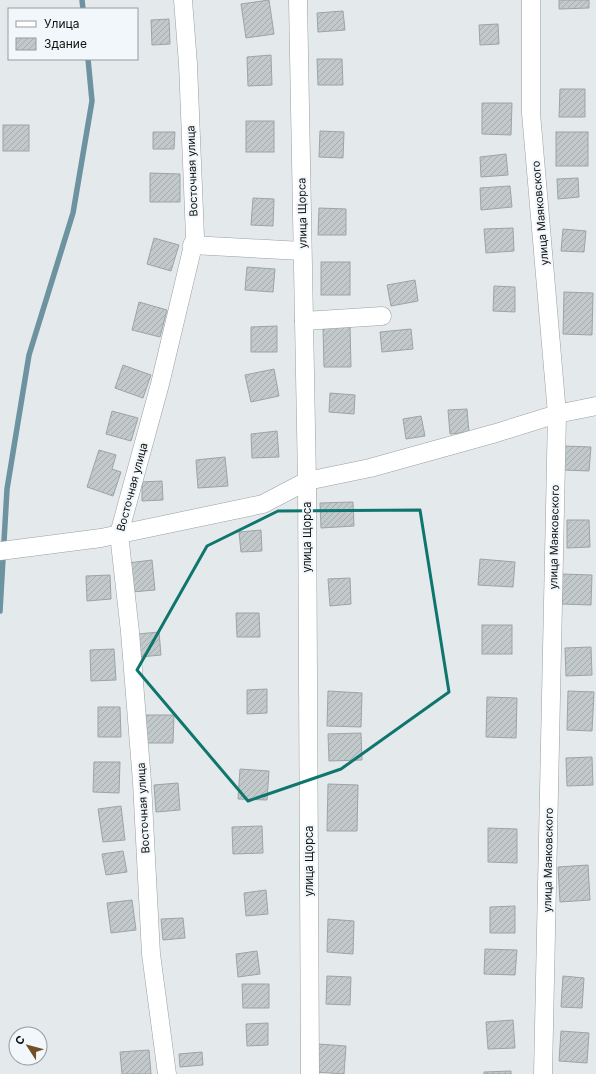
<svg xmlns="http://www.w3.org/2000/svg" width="596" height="1074" font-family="Inter,sans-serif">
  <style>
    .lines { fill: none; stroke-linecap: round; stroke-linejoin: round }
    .stream { stroke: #6c939f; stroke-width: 5.5 }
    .building { fill: url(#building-hatch); stroke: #9ea4a6 }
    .minor-casing { stroke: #999fa1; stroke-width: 19 }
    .minor { stroke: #fff; stroke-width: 18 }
    .marked { fill: none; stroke: #0f766e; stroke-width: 3; stroke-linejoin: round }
    .labels { text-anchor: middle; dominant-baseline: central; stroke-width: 4; stroke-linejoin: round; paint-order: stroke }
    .street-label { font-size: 11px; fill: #0f1111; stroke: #f1f7fa }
  </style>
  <defs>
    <pattern id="building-hatch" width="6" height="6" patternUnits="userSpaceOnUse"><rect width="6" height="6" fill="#c2c9cb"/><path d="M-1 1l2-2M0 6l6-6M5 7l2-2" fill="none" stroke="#a6acad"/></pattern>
  </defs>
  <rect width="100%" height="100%" fill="#e4eaec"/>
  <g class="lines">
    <g class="stream">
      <path d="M82 0 83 9"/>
      <path d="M0 611 7 489 29 355 73 213 92 101 88 59"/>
    </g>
  </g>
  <g class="building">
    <path d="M269 0 274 34 246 38 241 4Z"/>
    <path d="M559 0H589V8L559 9Z"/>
    <path d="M343 11 345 30 318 32 317 13Z"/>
    <path d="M169 19 170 44 152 45 151 20Z"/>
    <path d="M498 24 499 44 480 45 479 25Z"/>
    <path d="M271 55 272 85 248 86 247 57Z"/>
    <path d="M317 59H342L343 85H318Z"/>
    <path d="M560 89H585V117H559Z"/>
    <path d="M482 103H512L511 135 482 134Z"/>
    <rect x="246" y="121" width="28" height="31"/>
    <rect x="3" y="125" width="26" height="26"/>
    <path d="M320 131 344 132 343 158 319 157Z"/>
    <path d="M153 132H175L174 149H153Z"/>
    <rect x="556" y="132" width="32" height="34"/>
    <path d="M506 154 508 175 481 177 480 157Z"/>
    <path d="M150 173 180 174V202H150Z"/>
    <path d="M578 178 579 197 558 199 557 179Z"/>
    <path d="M510 186 512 207 481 210 480 188Z"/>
    <path d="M253 198 274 199 273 226 251 225Z"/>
    <path d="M319 208 346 209V235H318Z"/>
    <path d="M513 228 514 251 486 253 484 229Z"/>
    <path d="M563 229 586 231 584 252 561 251Z"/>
    <path d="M154 238 179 245 171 271 147 264Z"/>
    <rect x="321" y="262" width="29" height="33"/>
    <path d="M247 267 275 269 273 292 245 290Z"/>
    <path d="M415 280 418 301 391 306 387 285Z"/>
    <path d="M494 286 515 287V312L493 311Z"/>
    <path d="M564 292 593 293 592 335 563 334Z"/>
    <path d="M139 302 167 310 160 337 132 330Z"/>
    <path d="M277 326V352H251V327Z"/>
    <path d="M350 327 351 367H324L323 328Z"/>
    <path d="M411 329 413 349 382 352 380 332Z"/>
    <path d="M123 365 151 375 143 398 115 388Z"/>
    <path d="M274 369 279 396 251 402 245 375Z"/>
    <path d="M330 393 355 395 354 414 329 412Z"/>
    <path d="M467 409 469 432 450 434 448 410Z"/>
    <path d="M112 411 138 418 131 441 106 434Z"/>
    <path d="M421 416 425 436 406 439 403 419Z"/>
    <path d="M277 431 279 457 252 458 251 434Z"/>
    <path d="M564 446 591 447 589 471 563 470Z"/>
    <path d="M99 450 116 455 112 469 121 472 113 496 87 487Z"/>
    <path d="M225 457 228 486 198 488 196 460Z"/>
    <path d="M162 481 163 500 142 501V482Z"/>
    <path d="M353 502 354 526 321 528 320 503Z"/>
    <path d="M567 520H589L590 547 567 548Z"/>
    <path d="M261 530 262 551 241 552 239 532Z"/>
    <path d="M480 559 515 562 513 587 478 585Z"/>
    <path d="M152 560 155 590 132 592 128 563Z"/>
    <path d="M562 574 592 575 591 605 562 604Z"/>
    <path d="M110 575 111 599 87 601 86 576Z"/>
    <path d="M350 578 351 604 330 606 328 579Z"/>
    <path d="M236 613H259L260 637H237Z"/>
    <rect x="482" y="625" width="30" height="29"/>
    <path d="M159 632 161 655 140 657 138 634Z"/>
    <path d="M591 647 592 675 566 676 565 648Z"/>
    <path d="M114 649 116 680 91 681 90 650Z"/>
    <path d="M267 689V713L247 714V690Z"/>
    <path d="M328 691 362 693 361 727 327 726Z"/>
    <path d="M568 691 594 692 592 731 567 730Z"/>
    <path d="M487 697 517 698 516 738 486 737Z"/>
    <path d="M98 707H120L121 737H98Z"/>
    <path d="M145 715H174L173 743H145Z"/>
    <path d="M361 733 362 760 329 761 328 734Z"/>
    <path d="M592 757 593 785 567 786 566 758Z"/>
    <path d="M94 762H120L119 793 93 792Z"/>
    <path d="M240 769 269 771 267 800 238 799Z"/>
    <path d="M178 783 180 810 156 812 154 785Z"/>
    <path d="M328 784 358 785 357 831H327Z"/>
    <path d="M121 806 125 840 103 842 98 809Z"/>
    <path d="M262 826 263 853 233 854 232 827Z"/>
    <path d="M488 828 517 829V863L488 862Z"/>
    <path d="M123 851 127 872 106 875 102 854Z"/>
    <path d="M588 865 590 900 560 902 558 867Z"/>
    <path d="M266 890 268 914 246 916 244 893Z"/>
    <path d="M132 900 136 930 111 933 107 903Z"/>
    <path d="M515 906V933H490V907Z"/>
    <path d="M183 918 185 938 163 940 161 919Z"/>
    <path d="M328 919 354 921 353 954 327 952Z"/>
    <path d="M485 949 517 950 515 975 484 974Z"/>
    <path d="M257 951 260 974 238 977 236 954Z"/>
    <path d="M327 976 351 977 350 1005 326 1004Z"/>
    <path d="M563 976 584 978 582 1008 561 1007Z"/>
    <path d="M242 984H269V1008H243Z"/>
    <path d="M513 1020 515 1048 488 1049 486 1022Z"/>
    <path d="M268 1023V1045L247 1046 246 1024Z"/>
    <path d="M561 1031 589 1033 587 1063 559 1061Z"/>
    <path d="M318 1044 346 1046 344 1074 316 1072Z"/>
    <path d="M149 1050 151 1074H122L120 1052Z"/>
    <path d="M202 1052 203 1065 180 1067 179 1054Z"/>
    <path d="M511 1071V1074H484V1072Z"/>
  </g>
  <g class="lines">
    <g class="minor-casing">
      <g id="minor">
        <path d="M298 0 307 481 310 1074"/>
        <path d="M531 0V113L557 414 543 1074"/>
        <path d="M192 245 302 251"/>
        <path d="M304 321 382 316"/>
        <path d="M0 551 101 538 263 504 307 481 370 468 496 433 557 414 596 406"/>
        <path d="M167 1074 151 954 142 782 130 632 119 534 160 384 195 237 188 64 183 0"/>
      </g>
    </g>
    <use href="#minor" class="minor"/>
  </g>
  <path class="marked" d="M420 510 449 692 341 769 248 801 137 670 207 546 278 511Z"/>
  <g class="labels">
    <g class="street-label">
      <text transform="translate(192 171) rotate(-92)">Восточная улица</text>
      <text transform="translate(302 213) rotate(-91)">улица Щорса</text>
      <text transform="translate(540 213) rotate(-95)">улица Маяковского</text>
      <text transform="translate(132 487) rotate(-75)">Восточная улица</text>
      <text transform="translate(307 537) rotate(-90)">улица Щорса</text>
      <text transform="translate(554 537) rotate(-89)">улица Маяковского</text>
      <text transform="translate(143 808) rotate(-93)">Восточная улица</text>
      <text transform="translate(548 860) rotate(-89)">улица Маяковского</text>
      <text transform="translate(309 861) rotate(-90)">улица Щорса</text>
    </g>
  </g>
  <rect x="8" y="8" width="130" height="52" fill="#f1f7fa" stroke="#979b9d"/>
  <rect x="16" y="21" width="20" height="6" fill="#ffffff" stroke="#979b9d"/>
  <text x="44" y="28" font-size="12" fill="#0f1111">Улица</text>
  <rect x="16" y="38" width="20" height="12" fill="url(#building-hatch)" stroke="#979b9d"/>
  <text x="44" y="48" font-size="12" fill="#0f1111">Здание</text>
  <g transform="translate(28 1046) rotate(306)"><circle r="19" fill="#f1f7fa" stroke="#979b9d"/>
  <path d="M0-3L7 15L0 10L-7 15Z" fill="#715027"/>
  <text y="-6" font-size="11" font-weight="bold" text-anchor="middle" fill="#0f1111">С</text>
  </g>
</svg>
